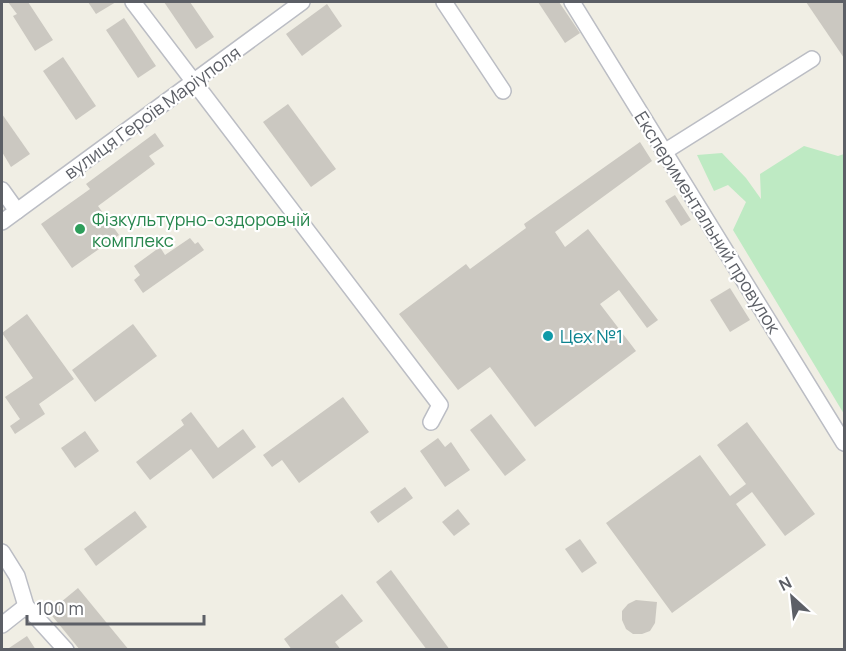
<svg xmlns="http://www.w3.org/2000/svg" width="846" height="651" font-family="Manrope,sans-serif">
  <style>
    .green { fill: #beeac3 }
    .building { fill: #cbc8c1 }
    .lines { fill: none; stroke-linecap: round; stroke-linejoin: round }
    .minor-casing { stroke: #bbbdc4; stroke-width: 18 }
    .minor { stroke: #fff; stroke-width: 15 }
    .leisure-dot { fill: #2e9e5b; stroke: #fff; stroke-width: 2 }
    .culture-dot { fill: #0f9aa8; stroke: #fff; stroke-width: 2 }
    .labels { text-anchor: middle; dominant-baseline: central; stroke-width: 4.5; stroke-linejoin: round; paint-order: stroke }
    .street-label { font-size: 18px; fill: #5c5f66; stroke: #fff }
    .leisure-label { font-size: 18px; fill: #27864d; stroke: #fff; text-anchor: start }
    .culture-label { font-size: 18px; fill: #0d838f; stroke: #fff; text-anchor: start }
  </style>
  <rect width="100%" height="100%" fill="#f0eee4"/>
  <path class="green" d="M804 146 838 156 844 154V414L733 230 746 202 728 185 714 191 697 155 722 153 746 178 761 199 760 174Z"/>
  <g class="building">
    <path d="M8 2H28L53 40 35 51 13 16 17 14Z"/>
    <path d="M88 2H116L96 14Z"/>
    <path d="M164 2H190L214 37 196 49Z"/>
    <path d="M538 2H559L580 33 565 43Z"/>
    <path d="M806 2H844V58Z"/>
    <path d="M327 4 342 26 302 56 286 34Z"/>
    <path d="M124 18 156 66 138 78 106 30Z"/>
    <path d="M63 57 96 106 76 120 43 71Z"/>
    <path d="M288 104 336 169 311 187 263 122Z"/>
    <path d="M2 114 30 154 11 167 2 152Z"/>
    <path d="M155 133 164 146 149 156 155 164 98 206 119 235 72 268 41 224 90 189 86 184Z"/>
    <path d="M640 142 652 161 555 232 565 247 588 229 658 320 647 328 619 290 600 304 636 351 535 427 490 367 458 390 399 314 466 264 470 269 526 228 524 224Z"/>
    <path d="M675 195 691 220 681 226 665 201Z"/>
    <path d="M190 238 195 244 198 242 204 250 143 293 134 280 140 275 134 266 160 247 165 255Z"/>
    <path d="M730 288 750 320 730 332 710 300Z"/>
    <path d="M27 314 74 379 39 404 45 414 15 434 10 426 20 419 5 397 33 378 2 333Z"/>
    <path d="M133 324 157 356 95 402 72 370Z"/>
    <path d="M343 397 369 432 299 483 282 460 272 467 263 455Z"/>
    <path d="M191 412 218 448 243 429 256 447 213 479 191 449 150 480 136 462 184 425 181 420Z"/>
    <path d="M491 414 526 460 505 476 470 430Z"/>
    <path d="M747 422 815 514 785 536 752 492 736 504 766 545 672 613 606 523 700 455 730 496 746 484 717 445Z"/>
    <path d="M85 431 99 451 75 468 61 448Z"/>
    <path d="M438 438 445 447 451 442 470 470 445 487 420 451Z"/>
    <path d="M405 487 413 498 378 523 370 512Z"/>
    <path d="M458 509 470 524 454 536 442 522Z"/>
    <path d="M135 511 147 527 96 566 84 549Z"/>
    <path d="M580 539 597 563 582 573 565 549Z"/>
    <path d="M391 570 450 650H427L376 582Z"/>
    <path d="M78 588 129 650H80L49 612Z"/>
    <path d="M342 594 363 621 335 642 341 650H292L284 639Z"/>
    <path d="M636 600 657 602 655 623 650 631 642 634H633L626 629 622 620V611L628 604Z"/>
    <path d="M27 636 36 650H6Z"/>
  </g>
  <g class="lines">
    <g class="minor-casing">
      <g id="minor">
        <path d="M133 2 440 405 431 422"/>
        <path d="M444 2 503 91"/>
        <path d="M572 2 844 443"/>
        <path d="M664 152 812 59"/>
        <path d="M2 190 17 211"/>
        <path d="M2 222 302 2"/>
        <path d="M2 552 17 576 26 606 66 650"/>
        <path d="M2 625 26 606"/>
      </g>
    </g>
    <use href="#minor" class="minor"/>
  </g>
  <circle class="leisure-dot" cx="80" cy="229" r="6"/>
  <circle class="culture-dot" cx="548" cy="336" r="6"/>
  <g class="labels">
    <g class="street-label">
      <text transform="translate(152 112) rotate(-36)">вулиця Героїв Маріуполя</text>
      <text transform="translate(708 222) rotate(58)">Експериментальний провулок</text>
    </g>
    <g class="leisure-label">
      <text x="92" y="219">Фізкультурно-оздоровчій<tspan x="92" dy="21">комплекс</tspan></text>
    </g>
    <g class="culture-label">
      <text x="560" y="336">Цех №1</text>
    </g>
  </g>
  <rect width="846" height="651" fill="none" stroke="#5c5f66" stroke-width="6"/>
  <g transform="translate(792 597) rotate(333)" stroke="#ffffff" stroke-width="4.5" paint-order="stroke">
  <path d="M0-4.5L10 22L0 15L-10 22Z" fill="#5c5f66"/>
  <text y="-9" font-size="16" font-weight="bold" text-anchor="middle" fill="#5c5f66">N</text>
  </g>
  <path d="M27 615v9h177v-9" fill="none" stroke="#5c5f66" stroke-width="3"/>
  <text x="36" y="615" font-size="18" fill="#5c5f66" stroke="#ffffff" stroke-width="4.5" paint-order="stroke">100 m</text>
</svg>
